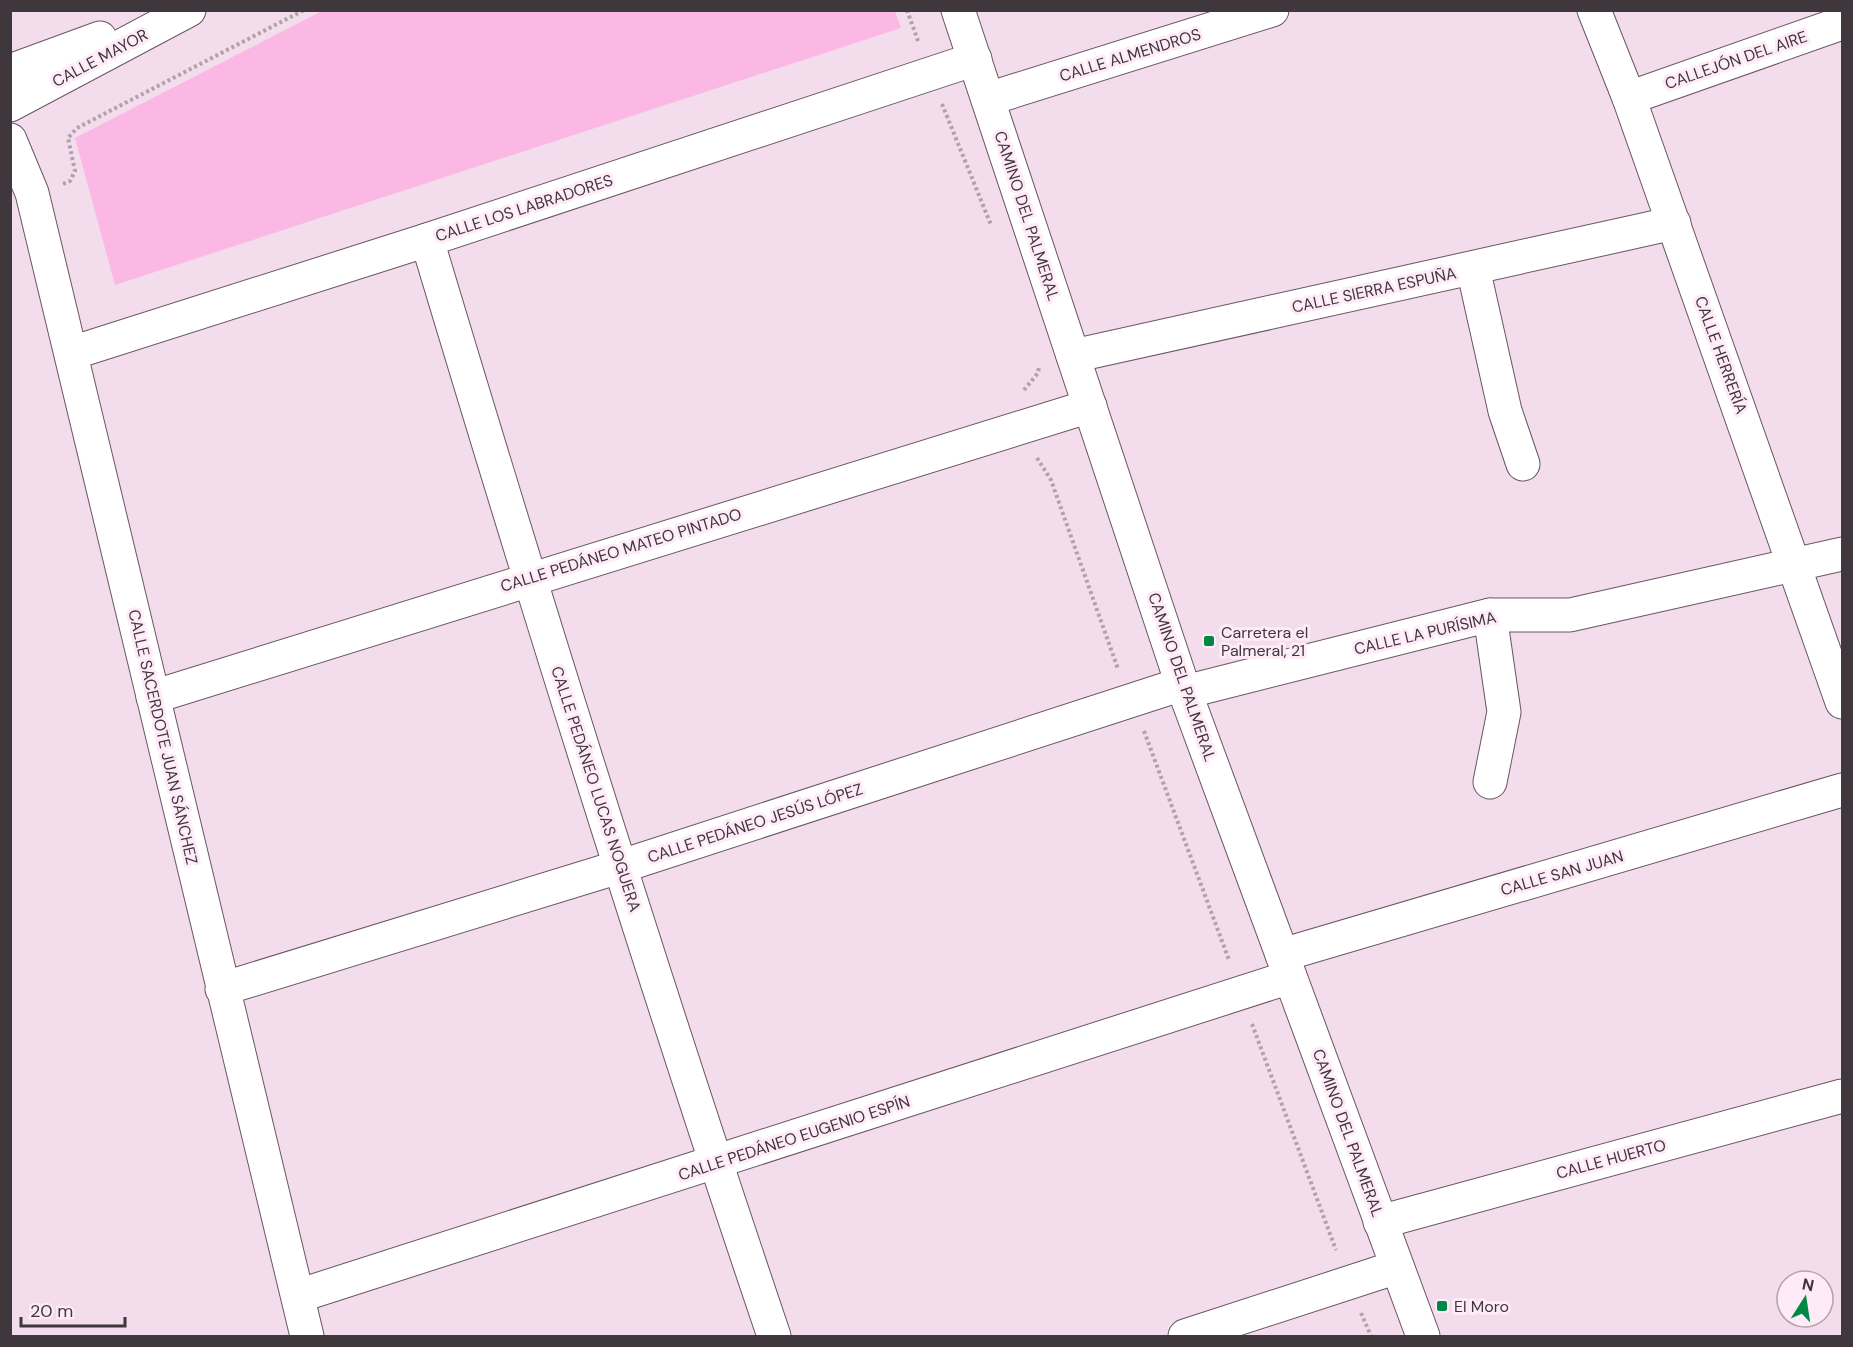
<svg xmlns="http://www.w3.org/2000/svg" width="1853" height="1347" font-family="'DM Sans',sans-serif">
  <style>
    .green { fill: #fbb8e5 }
    .lines { fill: none; stroke-linecap: round; stroke-linejoin: round }
    .minor-casing { stroke: #695662; stroke-width: 35 }
    .path { stroke: #b2a0ab; stroke-width: 4; stroke-dasharray: 3 3; stroke-linecap: butt }
    .minor { stroke: #fff; stroke-width: 33 }
    .poi-dot { fill: #008946; stroke: #feebf7; stroke-width: 2 }
    .labels { text-anchor: middle; dominant-baseline: central; stroke-width: 6; stroke-linejoin: round; paint-order: stroke }
    .street-label { font-size: 16px; fill: #40373d; stroke: #feebf7 }
    .poi-label { font-size: 16px; fill: #40373d; stroke: #feebf7; text-anchor: start }
  </style>
  <rect width="100%" height="100%" fill="#f3dceb"/>
  <path class="green" d="M895 11 901 28 115 285 75 138 322 11Z"/>
  <g class="lines">
    <g class="minor-casing">
      <g id="minor">
        <path d="M958 10 1182 684 1423 1336"/>
        <path d="M1594 10 1629 98 1842 702"/>
        <path d="M10 71 100 38"/>
        <path d="M1629 98 1842 23"/>
        <path d="M988 99 1272 10"/>
        <path d="M10 105 189 10"/>
        <path d="M10 140 32 193 307 1336"/>
        <path d="M427 240C537 607 651 973 774 1336"/>
        <path d="M1473 268 1505 411 1523 464"/>
        <path d="M72 353 427 240 975 59"/>
        <path d="M1073 356 1674 223"/>
        <path d="M1185 692 1490 615H1570L1842 554"/>
        <path d="M153 697 1090 406"/>
        <path d="M1490 782 1504 712 1490 615"/>
        <path d="M1282 955 1842 790"/>
        <path d="M222 989 622 866 1182 684"/>
        <path d="M1380 1222 1842 1096"/>
        <path d="M298 1296 1290 977"/>
        <path d="M1185 1336 1397 1267"/>
      </g>
    </g>
    <g class="path">
      <path d="M907 10 918 41"/>
      <path d="M942 104 991 225"/>
      <path d="M63 184 70 181 75 171 68 138 77 128 304 10"/>
      <path d="M1024 390 1038 373 1039 367"/>
      <path d="M1037 458 1051 480 1118 669"/>
      <path d="M1144 731 1229 960"/>
      <path d="M1252 1024 1336 1250"/>
      <path d="M1361 1313 1371 1336"/>
    </g>
    <use href="#minor" class="minor"/>
  </g>
  <g class="poi-dot">
    <rect x="1203" y="635" width="12" height="12" rx="3"/>
    <rect x="1436" y="1300" width="12" height="12" rx="3"/>
  </g>
  <g class="labels">
    <g class="street-label">
      <text transform="translate(1130 55) rotate(-17)">CALLE ALMENDROS</text>
      <text transform="translate(100 58) rotate(-28)">CALLE MAYOR</text>
      <text transform="translate(1736 60) rotate(-19)">CALLEJÓN DEL AIRE</text>
      <text transform="translate(524 208) rotate(-18)">CALLE LOS LABRADORES</text>
      <text transform="translate(1027 216) rotate(72)">CAMINO DEL PALMERAL</text>
      <text transform="translate(1374 290) rotate(-12)">CALLE SIERRA ESPUÑA</text>
      <text transform="translate(1721 355) rotate(70)">CALLE HERRERÍA</text>
      <text transform="translate(621 550) rotate(-17)">CALLE PEDÁNEO MATEO PINTADO</text>
      <text transform="translate(1425 633) rotate(-13)">CALLE LA PURÍSIMA</text>
      <text transform="translate(1182 677) rotate(71)">CAMINO DEL PALMERAL</text>
      <text transform="translate(163 737) rotate(77)">CALLE SACERDOTE JUAN SÁNCHEZ</text>
      <text transform="translate(596 789) rotate(72)">CALLE PEDÁNEO LUCAS NOGUERA</text>
      <text transform="translate(755 823) rotate(-18)">CALLE PEDÁNEO JESÚS LÓPEZ</text>
      <text transform="translate(1562 873) rotate(-16)">CALLE SAN JUAN</text>
      <text transform="translate(1348 1133) rotate(70)">CAMINO DEL PALMERAL</text>
      <text transform="translate(794 1138) rotate(-18)">CALLE PEDÁNEO EUGENIO ESPÍN</text>
      <text transform="translate(1611 1159) rotate(-15)">CALLE HUERTO</text>
    </g>
    <g class="poi-label">
      <text x="1221" y="632">Carretera el<tspan x="1221" dy="18">Palmeral, 21</tspan></text>
      <text x="1454" y="1306">El Moro</text>
    </g>
  </g>
  <rect width="1853" height="1347" fill="none" stroke="#40373d" stroke-width="24"/>
  <g transform="translate(1805 1299) rotate(12)"><circle r="28" fill="#feebf7" stroke="#b2a3ad" stroke-width="1.5"/>
  <path d="M0-4.5L10 22L0 15L-10 22Z" fill="#008946"/>
  <text y="-9" font-size="16" font-weight="bold" text-anchor="middle" fill="#40373d">N</text>
  </g>
  <path d="M21 1317v9h104v-9" fill="none" stroke="#40373d" stroke-width="3"/>
  <text x="30" y="1317" font-size="18" fill="#40373d" stroke="#feebf7" stroke-width="4.5" paint-order="stroke">20 m</text>
</svg>
